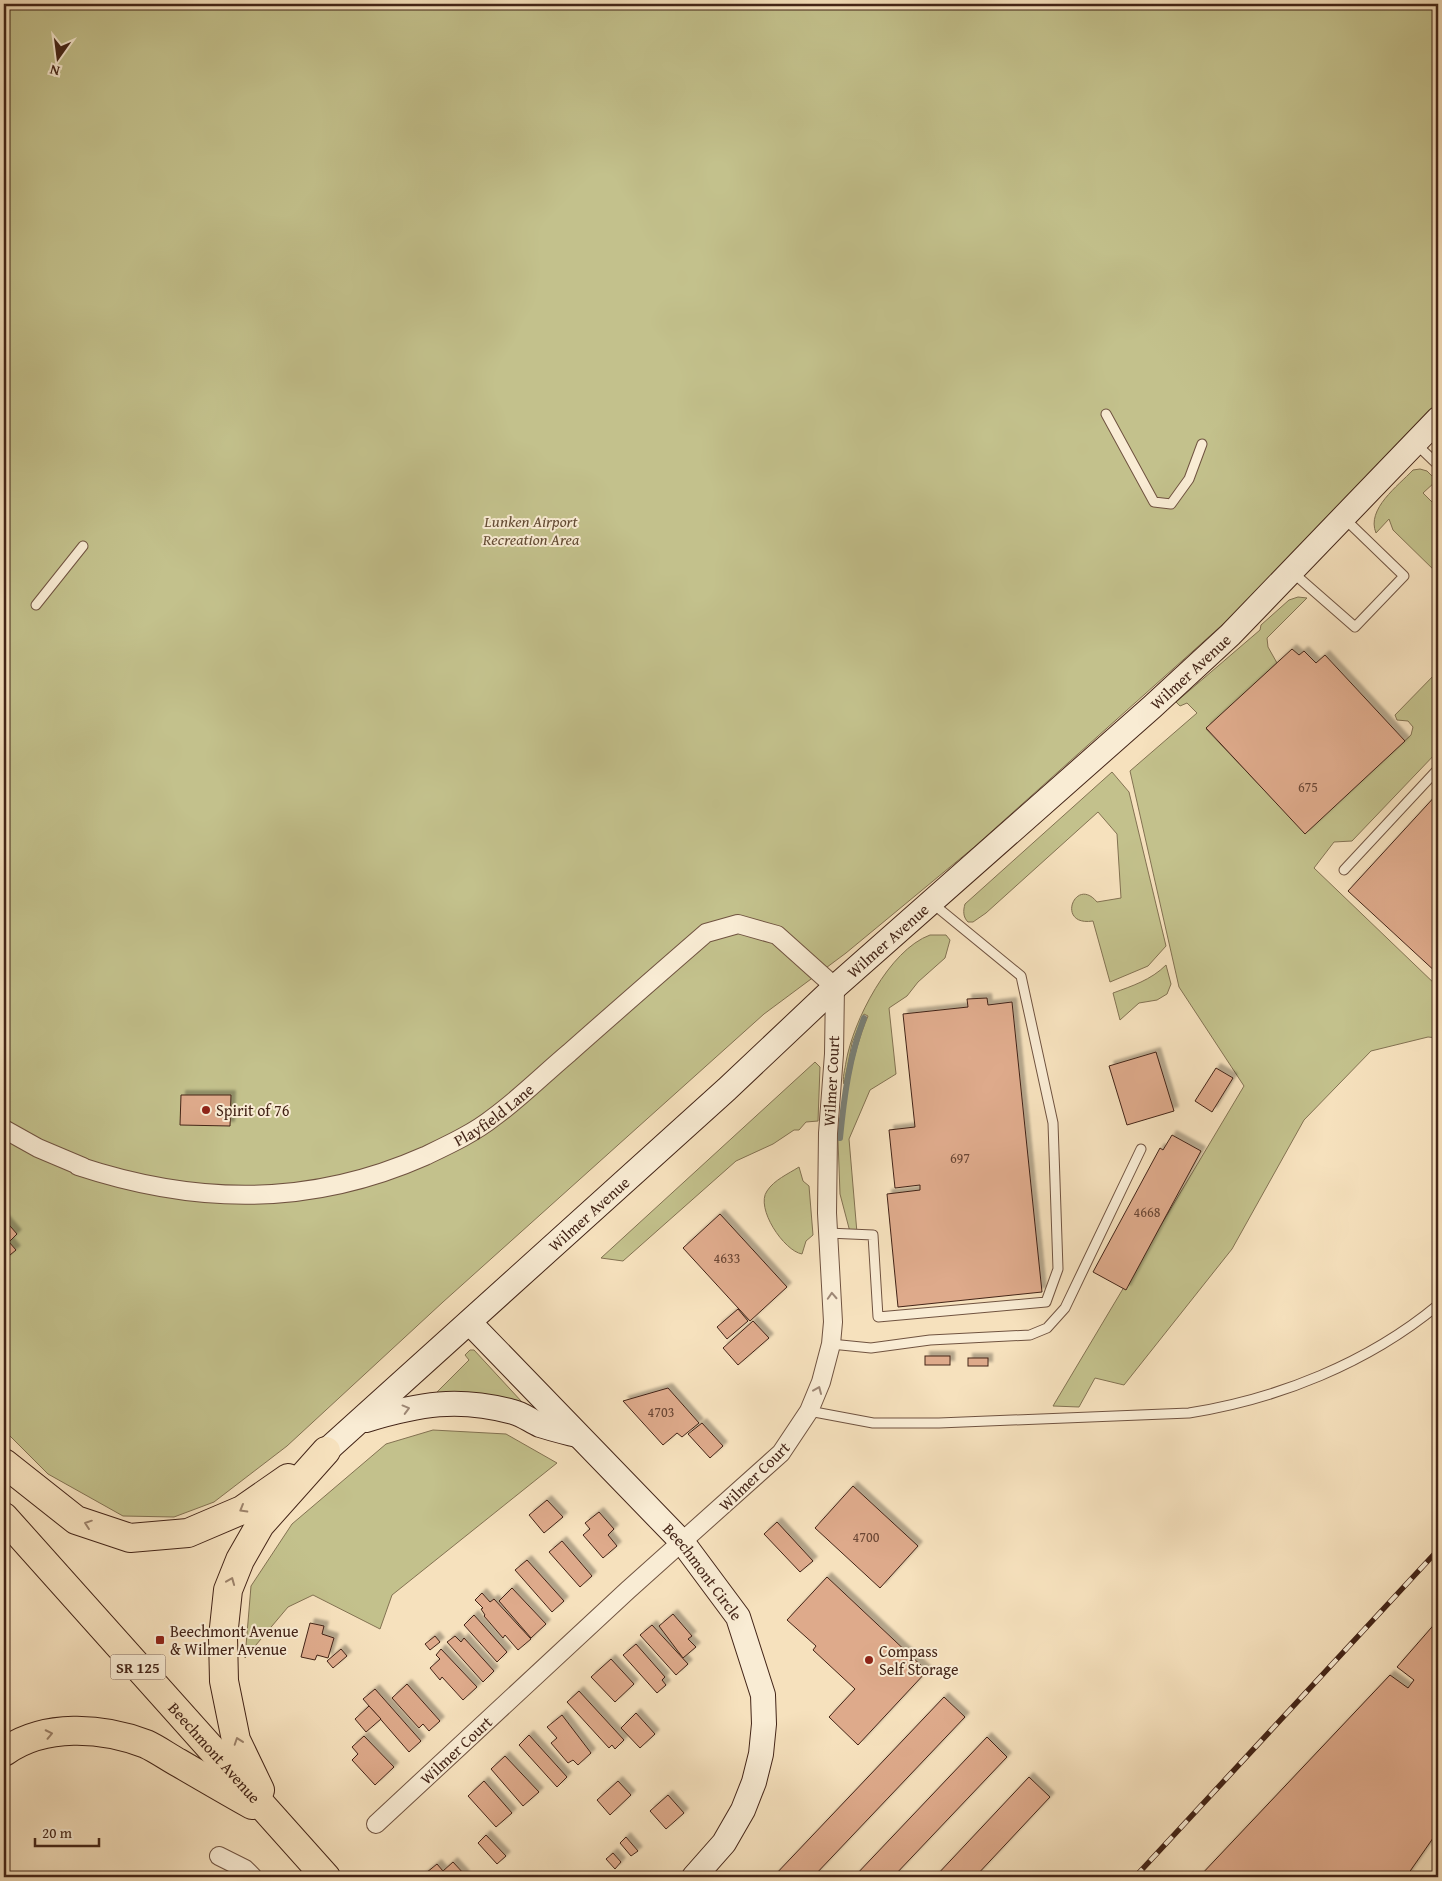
<svg xmlns="http://www.w3.org/2000/svg" width="1442" height="1881" font-family="'Gentium Book Plus',serif">
  <style>
    .green { fill: #c3c18c; stroke: #837252 }
    .lines { fill: none; stroke-linecap: round; stroke-linejoin: round }
    .stream { stroke: #797f76; stroke-width: 6 }
    .building { fill: #deaa8b; stroke: #432417; filter: url(#shadow) }
    .lane-casing { stroke: #705340; stroke-width: 11 }
    .street-casing { stroke: #705340; stroke-width: 20 }
    .secondary-casing { stroke: #432417; stroke-width: 26 }
    .highway-casing { stroke: #432417; stroke-width: 30 }
    .lane { stroke: #f9ecd4; stroke-width: 9 }
    .street { stroke: #f9ecd4; stroke-width: 18 }
    .secondary { stroke: #f9ecd4; stroke-width: 24 }
    .highway { stroke: #f6e1bd; stroke-width: 28 }
    .rail-casing { stroke: #432417; stroke-width: 5.5 }
    .rail { stroke: #f9ecd4; stroke-width: 4; stroke-dasharray: 11; stroke-linecap: butt }
    .oneway { stroke: #9e8876 }
    .oneway2 { stroke: #9c826a }
    .poi-dot { fill: #8f2418; stroke: #f9ecd4; stroke-width: 2 }
    .labels { text-anchor: middle; dominant-baseline: central; stroke-width: 4; stroke-linejoin: round; paint-order: stroke }
    .number-label { font-size: 14px; fill: #6a4634 }
    .shield { fill: #f9ecd4; stroke: #7a6050; stroke-width: 1 }
    .shield-label { font-size: 15px; font-weight: bold; fill: #432417 }
    .park-label { font-size: 16px; font-style: italic; fill: #634b34; stroke: #f9ecd4 }
    .street-label { font-size: 16px; fill: #432417; stroke: #f9ecd4 }
    .poi-label { font-size: 16px; fill: #432417; stroke: #f9ecd4; text-anchor: start }
  </style>
  <defs>
    <filter id="shadow"><feDropShadow dx="4.5" dy="-4.5" stdDeviation="1" flood-color="#0004"/></filter>
  </defs>
  <rect width="100%" height="100%" fill="#f6e1bd"/>
  <filter id="stains"><feTurbulence type="fractalNoise" baseFrequency=".004" numOctaves="4"/><feColorMatrix values="0 0 0 0 .2 0 0 0 0 .09 0 0 0 0 .02 0 0 0 .5 -.17"/></filter>
  <radialGradient id="worn" r=".72"><stop offset=".6" stop-color="#630" stop-opacity="0"/><stop offset="1" stop-color="#630" stop-opacity=".3"/></radialGradient>
  <g class="green">
    <path d="M4 4H1438V405L1351 499 1260 591 973 848 846 953 764 1014 443 1302 287 1446 214 1502 174 1517 123 1516 48 1474 4 1430Z"/>
    <path d="M1420 469 1427 471 1434 478 1435 482 1423 493 1438 508V574L1393 530 1389 519 1376 533C1366 509 1398 486 1413 470Z"/>
    <path d="M1298 597 1307 598 1267 638 1268 647 1277 663 1206 729 1305 833 1411 735 1413 727 1408 721 1397 720 1395 715 1438 671V751L1352 841 1334 842 1314 868 1438 987V1038L1428 1037 1371 1051 1304 1120 1232 1249 1124 1385 1095 1378 1079 1407 1053 1406 1244 1086 1179 987 1130 771 1197 713 1187 703 1180 706 1176 702 1260 630 1261 625 1289 600Z"/>
    <path d="M1112 772 1129 792 1166 946 1148 966 1110 982 1093 921C1055 927 1075 875 1097 902L1121 898 1117 834 1098 812 986 913 973 922H968C963 917 963 911 965 904Z"/>
    <path d="M930 935H946L950 940 945 958 918 982 907 996 889 1008 896 1074 870 1090 849 1139 857 1233 850 1232 840 1194 838 1140 841 1139C846 1095 851 1057 868 1016L864 1014 852 1043 844 1084C842 1079 845 1069 846 1062 853 1021 889 950 930 935Z"/>
    <path d="M1166 965 1171 984 1167 994 1157 1000 1139 1003 1120 1020 1113 993C1132 986 1151 980 1166 965Z"/>
    <path d="M815 1062 820 1067 818 1121 806 1122 799 1130H794L773 1144 736 1161 623 1261 601 1258Z"/>
    <path d="M799 1167 803 1181 809 1186 813 1235 806 1241 802 1254C784 1251 755 1208 767 1191 774 1180 788 1174 799 1167Z"/>
    <path d="M470 1350H474L522 1402V1406L430 1399 469 1360 465 1355Z"/>
    <path d="M433 1430 506 1434 557 1463 392 1595 380 1629 313 1595 288 1607 245 1658 251 1586 292 1524 386 1444Z"/>
  </g>
  <g class="lines">
    <path class="stream" d="M840 1138C844 1097 849 1058 864 1018"/>
  </g>
  <g class="building">
    <path d="M1292 649 1299 655 1304 651 1316 663 1325 655 1405 741 1305 834 1206 728Z"/>
    <path d="M1438 793V974L1348 891Z"/>
    <path d="M987 998 988 1005 1012 1002 1042 1292 898 1307 887 1194 920 1190V1185L895 1188 889 1130 915 1127 903 1014 968 1007 967 999Z"/>
    <path d="M1156 1052 1174 1111 1127 1125 1109 1066Z"/>
    <path d="M1216 1068 1233 1078 1212 1112 1195 1101Z"/>
    <path d="M181 1095H231L230 1126 180 1125Z"/>
    <path d="M1172 1135 1201 1151 1126 1290 1093 1272 1160 1148 1163 1150Z"/>
    <path d="M720 1214 787 1287 750 1321 683 1248Z"/>
    <path d="M4 1219 17 1234 9 1242 16 1250 4 1260Z"/>
    <path d="M738 1309 748 1321 727 1339 717 1327Z"/>
    <path d="M753 1321 769 1338 738 1365 723 1348Z"/>
    <rect x="925" y="1356" width="25" height="9"/>
    <rect x="968" y="1358" width="20" height="8"/>
    <path d="M668 1388 699 1423 682 1437 677 1433 663 1445 623 1401Z"/>
    <path d="M702 1423 723 1446 710 1458 688 1434Z"/>
    <path d="M853 1486 918 1546 880 1588 815 1528Z"/>
    <path d="M547 1500 563 1517 544 1533 529 1515Z"/>
    <path d="M599 1512 614 1529 608 1535 617 1546 603 1558 583 1535 590 1529 585 1523Z"/>
    <path d="M777 1522 813 1561 800 1572 764 1534Z"/>
    <path d="M562 1541 592 1576 580 1587 549 1552Z"/>
    <path d="M527 1560 564 1601 552 1612 515 1570Z"/>
    <path d="M827 1577 927 1671 858 1745 829 1717 855 1689 813 1650 816 1646 787 1620Z"/>
    <path d="M512 1588 546 1624 531 1638 499 1601Z"/>
    <path d="M482 1593 490 1602 494 1599 531 1639 518 1650 505 1635 503 1638 484 1616 485 1615 481 1609 483 1608 475 1600Z"/>
    <path d="M673 1614 692 1636 688 1639 696 1647 683 1658 659 1626Z"/>
    <path d="M474 1615 507 1652 497 1662 464 1625Z"/>
    <path d="M1438 1620V1831L1406 1877H1199L1390 1675 1408 1688 1414 1680 1397 1667Z"/>
    <path d="M310 1623 324 1626 322 1634 334 1638 328 1658 317 1655 315 1660 301 1657Z"/>
    <path d="M652 1625 688 1664 676 1675 640 1635Z"/>
    <path d="M435 1636 440 1642 430 1650 425 1644Z"/>
    <path d="M455 1636 461 1642 464 1638 494 1671 483 1682 447 1642Z"/>
    <path d="M636 1644 665 1677 662 1680 666 1685 657 1693 623 1655Z"/>
    <path d="M341 1649 347 1656 333 1668 327 1661Z"/>
    <path d="M441 1649 477 1687 463 1700 442 1677 440 1680 430 1668 440 1659 436 1655Z"/>
    <path d="M611 1659 634 1684 615 1702 591 1677Z"/>
    <path d="M407 1684 440 1721 429 1731 423 1724 419 1728 392 1698Z"/>
    <path d="M375 1689 421 1741 409 1752 363 1699Z"/>
    <path d="M579 1691 624 1740 615 1749 612 1745 609 1748 567 1702Z"/>
    <path d="M944 1697 965 1717 813 1877H773Z"/>
    <path d="M369 1706 381 1719 366 1732 355 1719Z"/>
    <path d="M636 1713 655 1734 640 1748 621 1728Z"/>
    <path d="M562 1715 591 1753 578 1765 573 1760 568 1763 551 1743 557 1738 547 1727Z"/>
    <path d="M529 1735 567 1777 557 1787 519 1745Z"/>
    <path d="M364 1736 394 1767 375 1785 352 1760 358 1754 352 1747Z"/>
    <path d="M987 1737 1007 1757 893 1877H854Z"/>
    <path d="M505 1756 539 1792 523 1806 491 1769Z"/>
    <path d="M1029 1777 1050 1797 975 1877H935Z"/>
    <path d="M484 1781 512 1813 496 1827 468 1796Z"/>
    <path d="M618 1781 631 1795 610 1815 597 1800Z"/>
    <path d="M668 1795 684 1813 666 1829 650 1811Z"/>
    <path d="M486 1835 506 1856 497 1864 478 1843Z"/>
    <path d="M626 1837 638 1851 631 1856 620 1843Z"/>
    <path d="M613 1853 621 1862 615 1869 606 1859Z"/>
    <path d="M453 1862 465 1875 463 1877H421L437 1864 443 1871Z"/>
  </g>
  <g class="lines">
    <g class="lane-casing">
      <g id="lane">
        <path d="M1106 414 1154 502 1171 504 1189 479 1202 444"/>
        <path d="M1415 443 1438 465"/>
        <path d="M1291 571 1355 627 1404 576 1344 518"/>
        <path d="M36 605 83 546"/>
        <path d="M1344 870 1438 769"/>
        <path d="M828 1233 873 1235 878 1317 1046 1302 1058 1269 1053 1123 1021 976 932 903"/>
        <path d="M831 1344 871 1348 930 1340 1030 1335 1047 1328 1065 1308 1141 1149"/>
        <path d="M809 1411 873 1423H939L1189 1413C1278 1399 1368 1363 1438 1305"/>
      </g>
    </g>
    <g class="street-casing">
      <g id="street">
        <path d="M4 1129 38 1148 83 1167"/>
        <path id="s1" d="M78 1166C196 1205 310 1207 425 1156 448 1145 474 1133 494 1117 520 1098 544 1074 569 1053 614 1013 660 973 706 933L738 924 777 935 835 987 834 1054 828 1133 827 1213 833 1322 831 1344 821 1382 809 1411 781 1453 628 1590 376 1824"/>
        <path d="M219 1856 245 1869 253 1877"/>
      </g>
    </g>
    <g class="secondary-casing">
      <g id="secondary">
        <path id="s2" d="M470 1323 683 1543 738 1617 763 1695 764 1724 761 1754 754 1782 743 1810 724 1843 694 1877"/>
        <path d="M366 1420C419 1404 458 1397 513 1412 522 1414 531 1421 540 1425 552 1429 565 1432 577 1435"/>
        <path id="s3" d="M326 1451 727 1089 835 987 1152 707 1230 635 1438 419"/>
      </g>
    </g>
    <g class="highway-casing">
      <g id="highway">
        <path d="M4 1463 76 1520 130 1538 188 1533 242 1510 288 1478"/>
        <path id="s4" d="M4 1517 326 1877"/>
        <path d="M4 1752C44 1723 102 1727 146 1744 157 1749 168 1757 179 1763 203 1777 227 1791 252 1805"/>
        <path d="M260 1790 236 1740 224 1681 223 1637 228 1590 240 1560 260 1525 326 1451"/>
      </g>
    </g>
    <use href="#lane" class="lane"/>
    <use href="#street" class="street"/>
    <use href="#secondary" class="secondary"/>
    <use href="#highway" class="highway"/>
    <g class="rail-casing">
      <path id="rail" d="M1135 1877 1438 1550"/>
    </g>
    <use href="#rail" class="rail"/>
  </g>
  <defs><path id="oneway-chevron" d="M-2-3.5L2.5 0L-2 3.5" fill="none" stroke-width="1.6" stroke-linecap="round" stroke-linejoin="round" transform="scale(1.25)"/></defs>
  <g class="oneway">
    <use href="#oneway-chevron" transform="translate(832 1296) rotate(-93)"/>
    <use href="#oneway-chevron" transform="translate(818 1390) rotate(-67)"/>
    <use href="#oneway-chevron" transform="translate(406 1409) rotate(-15)"/>
  </g>
  <g class="oneway2">
    <use href="#oneway-chevron" transform="translate(243 1509) rotate(150)"/>
    <use href="#oneway-chevron" transform="translate(88 1524) rotate(-161)"/>
    <use href="#oneway-chevron" transform="translate(231 1581) rotate(-68)"/>
    <use href="#oneway-chevron" transform="translate(49 1734) rotate(-12)"/>
    <use href="#oneway-chevron" transform="translate(238 1741) rotate(-109)"/>
  </g>
  <g class="poi-dot">
    <circle cx="206" cy="1110" r="5"/>
    <rect x="155" y="1635" width="10" height="10" rx="2.5"/>
    <circle cx="869" cy="1660" r="5"/>
  </g>
  <g class="labels">
    <g class="number-label">
      <text x="1308" y="787">675</text>
      <text x="960" y="1158">697</text>
      <text x="1147" y="1212">4668</text>
      <text x="727" y="1258">4633</text>
      <text x="661" y="1412">4703</text>
      <text x="866" y="1537">4700</text>
    </g>
    <rect class="shield" x="110.5" y="1654.5" width="55" height="25" rx="4"/>
    <g class="shield-label">
      <text x="138" y="1667">SR 125</text>
    </g>
    <g class="park-label">
      <text x="531" y="521">Lunken Airport<tspan x="531" dy="18">Recreation Area</tspan></text>
    </g>
    <g class="street-label">
      <text stroke="none"><textPath href="#s3" startOffset="1164">Wilmer Avenue</textPath></text>
      <text stroke="none"><textPath href="#s3" startOffset="759">Wilmer Avenue</textPath></text>
      <text transform="translate(831 1081) rotate(-87)">Wilmer Court</text>
      <text stroke="none"><textPath href="#s1" startOffset="436">Playfield Lane</textPath></text>
      <text stroke="none"><textPath href="#s3" startOffset="354">Wilmer Avenue</textPath></text>
      <text transform="translate(754 1476) rotate(-44)">Wilmer Court</text>
      <text stroke="none"><textPath href="#s2" startOffset="341">Beechmont Circle</textPath></text>
      <text transform="translate(456 1750) rotate(-43)">Wilmer Court</text>
      <text stroke="none"><textPath href="#s4" startOffset="316">Beechmont Avenue</textPath></text>
    </g>
    <g class="poi-label">
      <text x="216" y="1110">Spirit of 76</text>
      <text x="170" y="1631">Beechmont Avenue<tspan x="170" dy="18">&amp; Wilmer Avenue</tspan></text>
      <text x="879" y="1651">Compass<tspan x="879" dy="18">Self Storage</tspan></text>
    </g>
  </g>
  <rect width="1442" height="1881" fill="none" stroke="#f6e1bd" stroke-width="20"/>
  <rect x="5" y="5" width="1432" height="1871" fill="none" stroke="#432417" stroke-width="2.5"/>
  <rect x="10" y="10" width="1422" height="1861" fill="none" stroke="#432417"/>
  <g transform="translate(58 58) rotate(194)" stroke="#f9ecd4" stroke-width="4" paint-order="stroke">
  <path d="M0-4L9 19L0 12L-9 19Z" fill="#432417"/>
  <text y="-8" font-size="14" font-weight="bold" text-anchor="middle" fill="#432417">N</text>
  </g>
  <path d="M35 1838v8h64v-8" fill="none" stroke="#432417" stroke-width="2.5"/>
  <text x="42" y="1838" font-size="15" fill="#432417" stroke="#f9ecd4" stroke-width="4" paint-order="stroke">20 m</text>
  <rect width="100%" height="100%" filter="url(#stains)"/>
  <rect width="100%" height="100%" fill="url(#worn)"/>
</svg>
